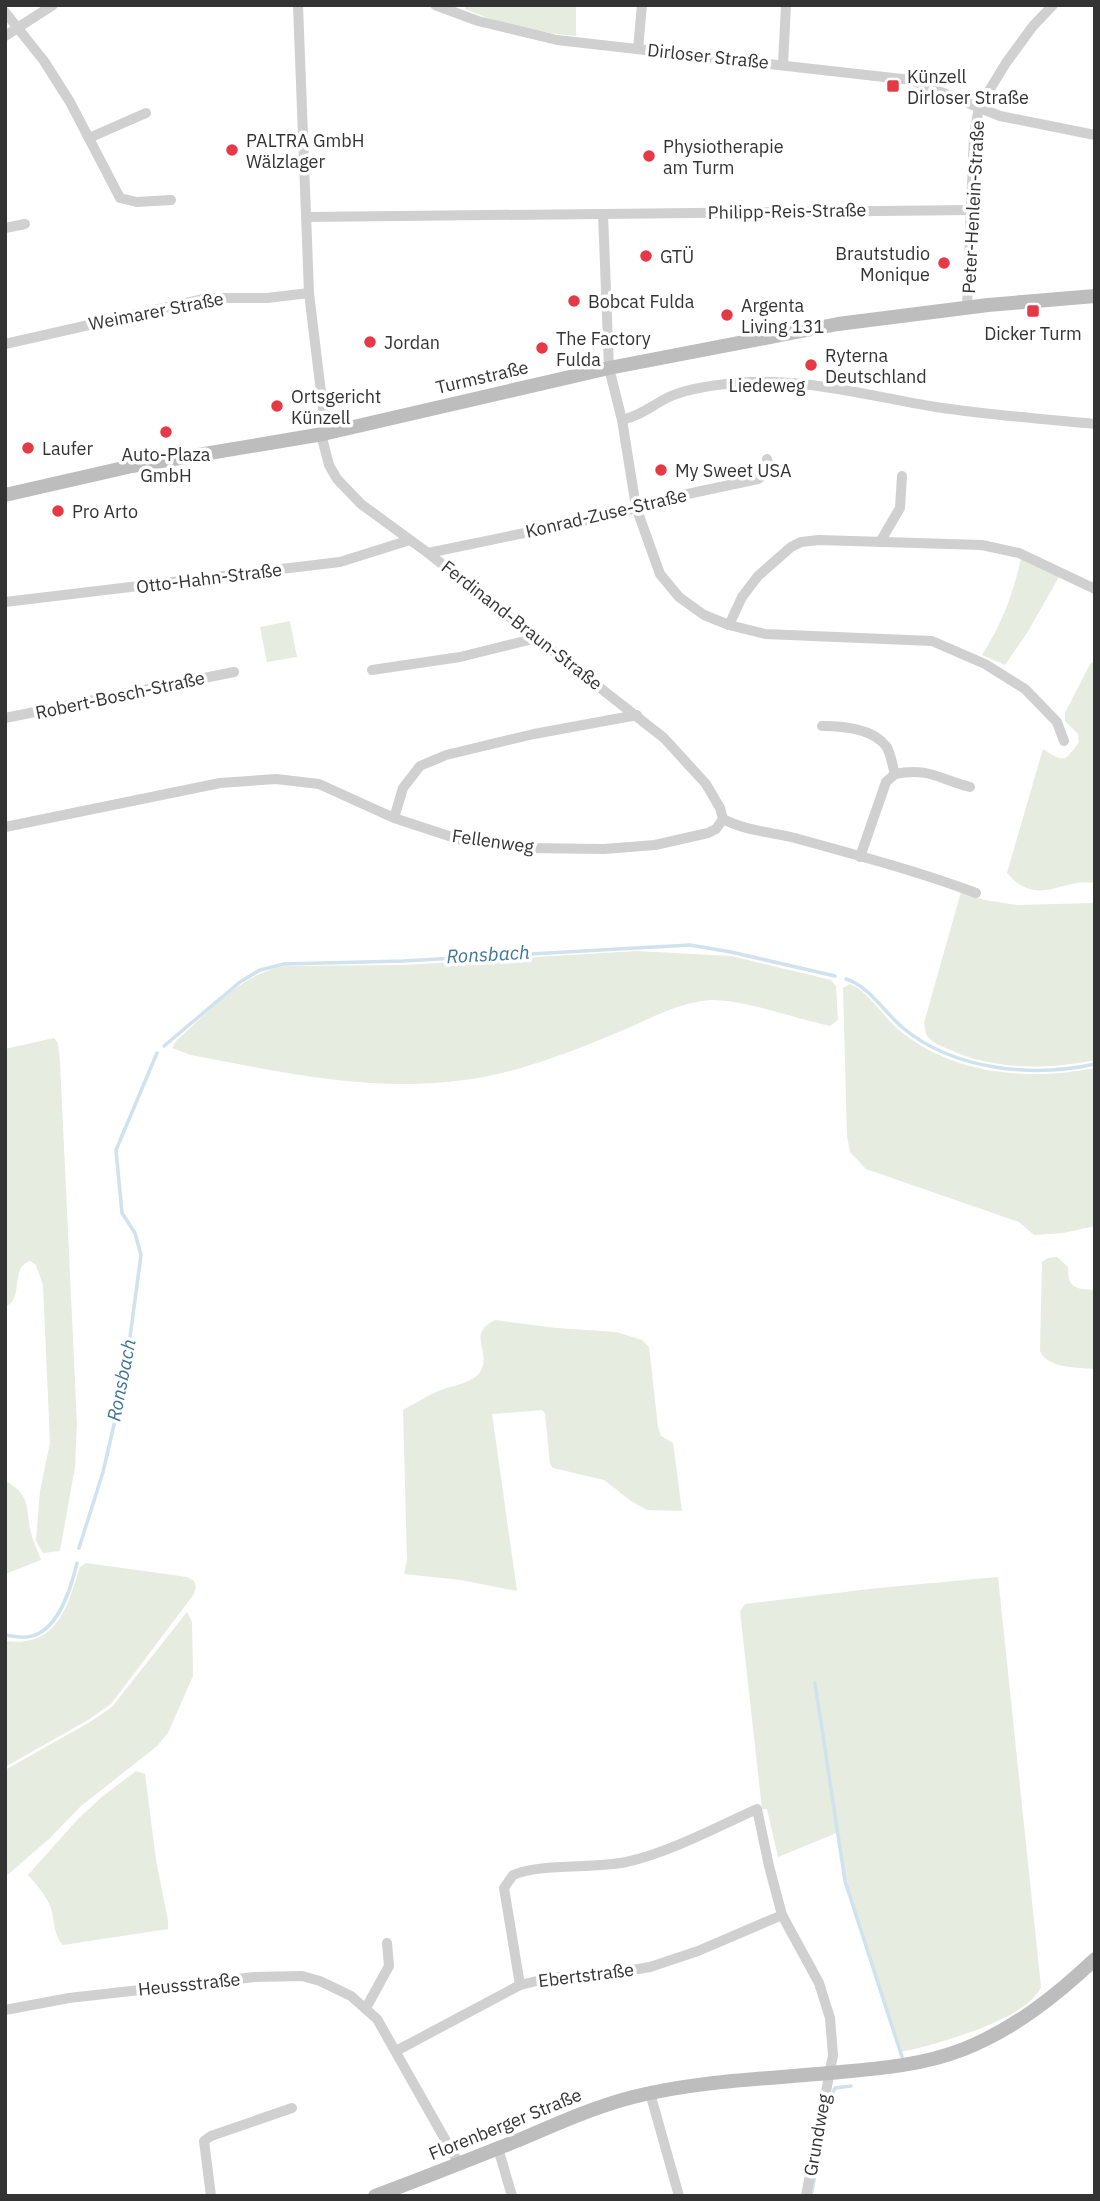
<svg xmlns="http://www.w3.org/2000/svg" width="1100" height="2201" font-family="'IBM Plex Sans',sans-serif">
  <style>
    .green { fill: #e6ecdf }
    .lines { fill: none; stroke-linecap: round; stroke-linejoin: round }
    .stream { stroke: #cfe2ee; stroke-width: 3.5 }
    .street { stroke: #d0d0d0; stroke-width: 10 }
    .secondary { stroke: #bdbdbd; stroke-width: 14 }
    .poi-dot { fill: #e63946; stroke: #fff; stroke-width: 2.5 }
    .labels { text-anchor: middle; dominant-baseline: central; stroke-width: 7; stroke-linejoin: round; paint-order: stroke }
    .street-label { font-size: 18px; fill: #333; stroke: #fff }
    .poi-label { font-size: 18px; fill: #333; stroke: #fff; text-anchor: start }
    .water-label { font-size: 19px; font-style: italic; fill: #3f7597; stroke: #fff }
  </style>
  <rect width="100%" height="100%" fill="#fff"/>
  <g class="green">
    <path d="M465 5H576V36C538 33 499 24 465 9Z"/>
    <path d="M1021 559 1059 577 1027 633 1005 665 982 655C1002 624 1013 594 1021 559Z"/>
    <path d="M290 621 297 657 267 662 260 627Z"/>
    <path d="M1095 660V883C1062 877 1038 909 1007 873L1043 749C1064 763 1065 762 1079 742L1078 734 1065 721V713L1090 664Z"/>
    <path d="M961 892 984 900 1017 905 1095 903V1060C1048 1070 992 1070 948 1049 941 1046 930 1042 926 1034 925 1030 925 1026 924 1023Z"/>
    <path d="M637 951 731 956 831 980 836 986 838 1020 830 1026C798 1019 741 999 711 1000 678 1002 650 1019 621 1031 571 1052 518 1073 464 1080 372 1093 281 1072 191 1055L172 1048 176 1041C209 1012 240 974 285 966L404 965Z"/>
    <path d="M850 984C868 991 884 1018 900 1031 953 1075 1030 1081 1095 1068V1226L1063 1233 1034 1235 1019 1222 866 1169 850 1152 847 1136 843 988Z"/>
    <path d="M54 1038 58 1043 60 1062 77 1424 75 1467 60 1551 43 1553 36 1541 40 1491 50 1443 43 1285 36 1265 30 1261C9 1268 25 1298 5 1307V1049Z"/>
    <path d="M1057 1257 1068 1267C1068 1288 1074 1289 1095 1290V1369C1077 1367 1048 1369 1040 1351L1042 1262 1048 1258Z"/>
    <path d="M495 1320 556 1328 616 1332 642 1340 649 1347 658 1427 661 1436 673 1443 682 1511 647 1510 631 1501 604 1480 553 1468 550 1464 545 1413 542 1410 492 1414 517 1591 461 1580 404 1574 407 1560 403 1410C414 1404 425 1397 436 1392 449 1386 472 1384 480 1372 493 1352 465 1335 495 1320Z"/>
    <path d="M5 1481C32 1495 25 1508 31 1533 33 1542 38 1551 41 1560L5 1574Z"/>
    <path d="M86 1563 187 1577 194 1581 196 1587 194 1594 111 1704 88 1720 5 1767V1641C58 1648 67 1607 80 1567Z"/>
    <path d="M998 1577 1041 1987C1028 2019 933 2046 900 2052L846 1881 839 1832 778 1857 767 1809H762L740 1611 745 1604 878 1588Z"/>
    <path d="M187 1612 192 1622 193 1676 168 1733 157 1746 81 1806 50 1838 5 1877V1770L90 1722 112 1707Z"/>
    <path d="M136 1771 145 1774 156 1860 168 1921V1929L63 1945C53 1935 55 1921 51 1908 46 1895 37 1885 28 1875L77 1820 103 1796Z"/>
  </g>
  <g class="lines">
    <g class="stream">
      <path d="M846 979C869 986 885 1013 903 1028 954 1070 1032 1078 1095 1064"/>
      <path d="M164 1046 240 982 260 970 284 964 403 961 690 945 731 952 835 976"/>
      <path d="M79 1548 103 1472 124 1382 141 1255 135 1233 122 1213 116 1150 157 1053"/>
      <path d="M5 1635C12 1636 20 1638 27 1637 58 1634 71 1588 77 1563"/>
      <path d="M815 1683 845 1881 902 2057"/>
      <path d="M811 2196 829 2101 835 2088 851 2086"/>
    </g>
    <g class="street">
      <path d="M298 5 309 293 324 417 323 442 329 465 337 479 361 504 428 553 664 738 706 784 720 808 723 819"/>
      <path d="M435 5 478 21 557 40 911 80 1000 116 1095 135"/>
      <path d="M5 12 44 61 70 102 120 198 137 202 171 200"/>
      <path d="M5 36 53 5"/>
      <path d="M638 49 642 5"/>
      <path d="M783 64 786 5"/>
      <path d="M89 138 146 113"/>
      <path d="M603 214 609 368 622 420C643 415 652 405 669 397 686 389 708 386 726 384 798 375 867 396 936 407 989 415 1042 419 1095 424"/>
      <path d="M306 217 972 210"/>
      <path d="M5 228 25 224"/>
      <path d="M967 307 974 135 979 107 1006 63 1033 26 1053 5"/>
      <path d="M5 344 208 298H267L309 293"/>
      <path d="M622 420 636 507 660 574 679 597 704 615 729 625 765 634 932 641 985 664 1025 689 1057 722 1064 741"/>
      <path d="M880 542 900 508 902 476"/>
      <path d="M428 553 621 513 650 502 758 479 770 471 767 459"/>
      <path d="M5 602 340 562 410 540"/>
      <path d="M729 625 742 597 758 576 791 547 801 542 819 540 982 545 1019 553 1095 589"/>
      <path d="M372 670 460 657 537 638"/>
      <path d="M5 718 234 672"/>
      <path d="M822 726C843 726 872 728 886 746 891 753 892 765 895 774L886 782 860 857"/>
      <path d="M895 774C928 767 939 779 970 787"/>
      <path d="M394 818 403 788 420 766 446 755 534 734 637 715"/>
      <path d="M723 819C746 831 771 832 795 838 856 855 918 871 976 893"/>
      <path d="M5 827 220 783 276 779 319 784 394 818 461 840 525 848 604 849 655 845 708 833 716 829 723 819"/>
      <path d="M520 1985 504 1888 513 1875C541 1863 593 1869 626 1862 668 1853 717 1827 757 1809L769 1866 782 1915 819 1983 830 2018 833 2055 806 2196"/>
      <path d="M366 2008 389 1966 387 1943"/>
      <path d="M5 2010 69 1998 255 1977 302 1976 320 1981 351 1996 377 2019 459 2164"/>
      <path d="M396 2051 520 1985 549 1978 614 1973 650 1967 698 1951 782 1915"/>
      <path d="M650 2093 679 2196"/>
      <path d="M498 2148 512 2196"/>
      <path d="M211 2196 204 2141 211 2136 292 2108"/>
    </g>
    <g class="secondary">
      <path d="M5 495 132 466 323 434 609 368 838 324 988 305 1095 296"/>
      <path d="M375 2196C424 2178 471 2159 519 2140 556 2124 594 2107 633 2097 697 2081 764 2079 829 2073 875 2069 921 2066 964 2049 1014 2029 1056 1996 1095 1959"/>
    </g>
  </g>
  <g class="poi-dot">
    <rect x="886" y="79" width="14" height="14" rx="3.5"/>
    <circle cx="232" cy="150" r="7"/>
    <circle cx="649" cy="156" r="7"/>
    <circle cx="646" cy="256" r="7"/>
    <circle cx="944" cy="263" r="7"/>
    <circle cx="574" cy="301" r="7"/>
    <rect x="1026" y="304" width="14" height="14" rx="3.5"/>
    <circle cx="727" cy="315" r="7"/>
    <circle cx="370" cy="342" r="7"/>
    <circle cx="542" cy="348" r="7"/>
    <circle cx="811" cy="365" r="7"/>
    <circle cx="277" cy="406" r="7"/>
    <circle cx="166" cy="432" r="7"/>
    <circle cx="28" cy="448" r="7"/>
    <circle cx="661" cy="470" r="7"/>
    <circle cx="58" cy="511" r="7"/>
  </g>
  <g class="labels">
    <g class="street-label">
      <text transform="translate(708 56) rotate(6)">Dirloser Straße</text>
      <text transform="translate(973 207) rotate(-87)">Peter-Henlein-Straße</text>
      <text transform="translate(787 211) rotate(-1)">Philipp-Reis-Straße</text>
      <text transform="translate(156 311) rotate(-11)">Weimarer Straße</text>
      <text transform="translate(482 377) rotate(-13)">Turmstraße</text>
      <text x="767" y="385">Liedeweg</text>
      <text transform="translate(606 513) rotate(-13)">Konrad-Zuse-Straße</text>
      <text transform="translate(209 578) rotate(-7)">Otto-Hahn-Straße</text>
      <text transform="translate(522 625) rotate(38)">Ferdinand-Braun-Straße</text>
      <text transform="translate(120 695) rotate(-12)">Robert-Bosch-Straße</text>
      <text transform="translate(493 841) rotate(8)">Fellenweg</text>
      <text transform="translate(586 1975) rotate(-7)">Ebertstraße</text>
      <text transform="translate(189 1984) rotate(-6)">Heussstraße</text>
      <text transform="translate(505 2124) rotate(-22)">Florenberger Straße</text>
      <text transform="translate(817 2135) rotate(-80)">Grundweg</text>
    </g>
    <g class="poi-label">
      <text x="907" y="76">Künzell<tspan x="907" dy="21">Dirloser Straße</tspan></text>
      <text x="246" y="140">PALTRA GmbH<tspan x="246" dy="21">Wälzlager</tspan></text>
      <text x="663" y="146">Physiotherapie<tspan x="663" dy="21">am Turm</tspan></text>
      <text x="930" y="253" text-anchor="end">Brautstudio<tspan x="930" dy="21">Monique</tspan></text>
      <text x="660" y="256">GTÜ</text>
      <text x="588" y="301">Bobcat Fulda</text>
      <text x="741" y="305">Argenta<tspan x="741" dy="21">Living 131</tspan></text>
      <text x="1033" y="333" text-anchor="middle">Dicker Turm</text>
      <text x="556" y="338">The Factory<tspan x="556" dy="21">Fulda</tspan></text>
      <text x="384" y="342">Jordan</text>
      <text x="825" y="355">Ryterna<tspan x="825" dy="21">Deutschland</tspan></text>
      <text x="291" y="396">Ortsgericht<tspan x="291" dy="21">Künzell</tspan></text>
      <text x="42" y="448">Laufer</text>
      <text x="166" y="454" text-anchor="middle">Auto-Plaza<tspan x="166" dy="21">GmbH</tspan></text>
      <text x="675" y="470">My Sweet USA</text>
      <text x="72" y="511">Pro Arto</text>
    </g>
    <g class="water-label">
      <text transform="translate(488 954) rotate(-3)">Ronsbach</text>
      <text transform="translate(121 1380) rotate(-79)">Ronsbach</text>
    </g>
  </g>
  <rect width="1100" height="2201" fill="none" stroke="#333333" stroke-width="14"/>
</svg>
